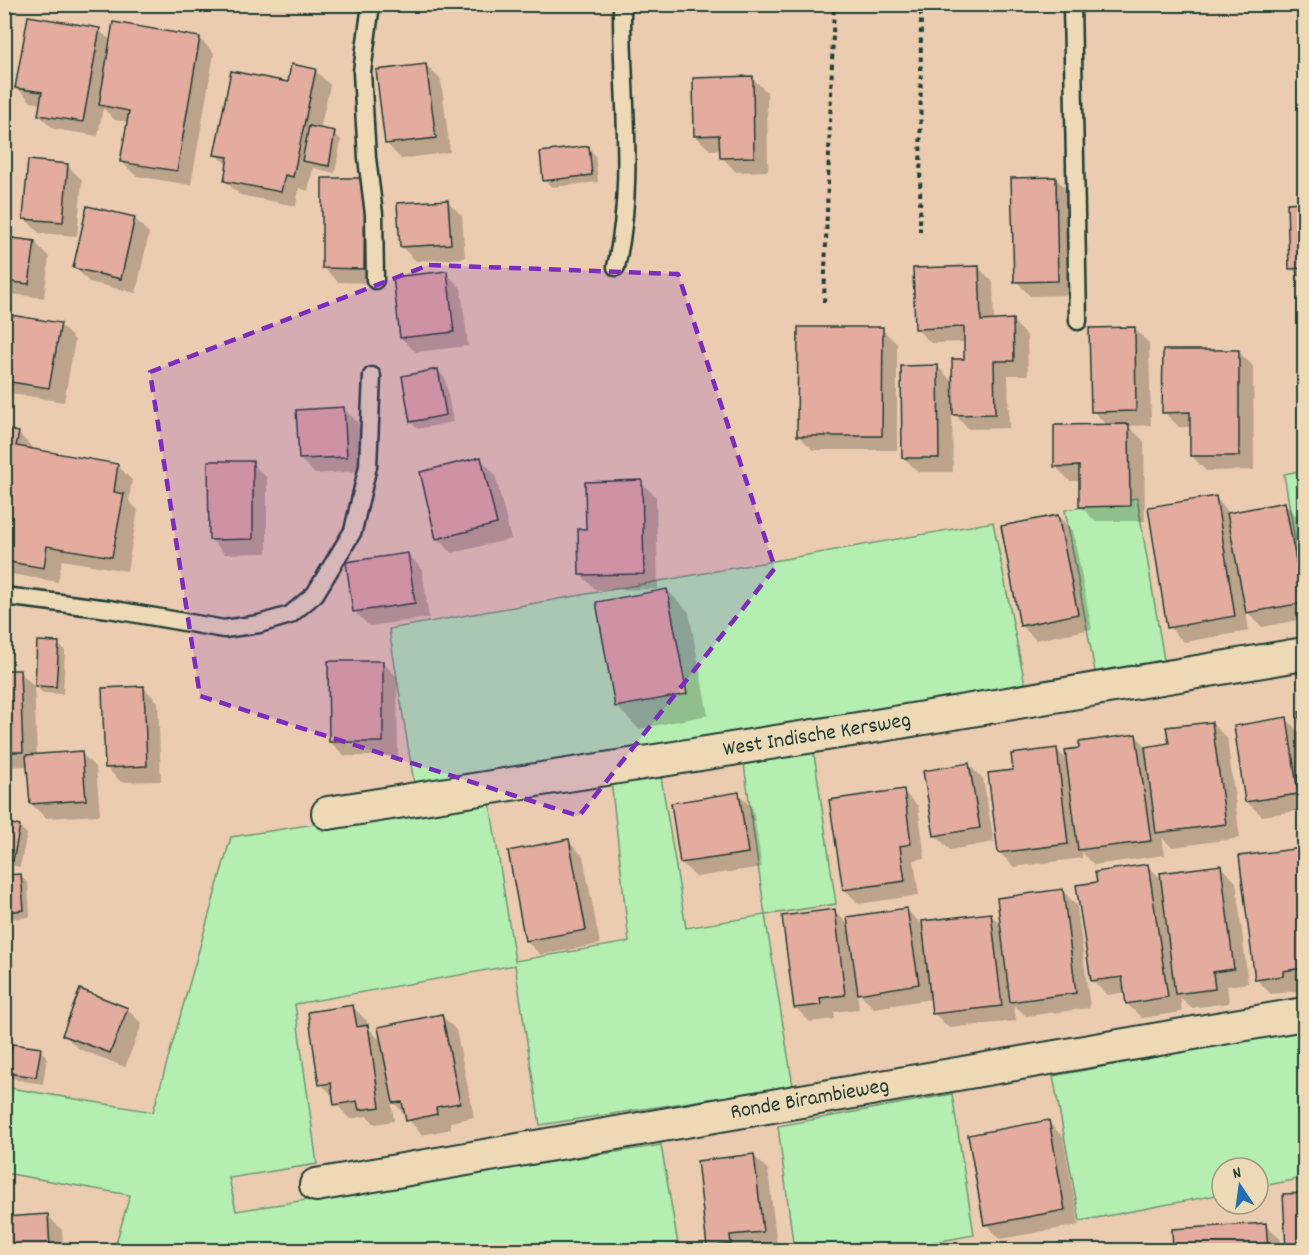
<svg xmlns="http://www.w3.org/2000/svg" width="1309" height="1255" font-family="Dekko,sans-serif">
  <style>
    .green { fill: #b5eeb1; stroke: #6a9672; stroke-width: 1.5 }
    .shadow { fill: #0003 }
    .building { fill: #e4ac9e; stroke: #1f3d34; stroke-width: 1.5 }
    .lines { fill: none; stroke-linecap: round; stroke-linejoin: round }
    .lane-casing { stroke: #1f3d34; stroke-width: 21 }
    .street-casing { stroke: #1f3d34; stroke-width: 36 }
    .path { stroke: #1f3d34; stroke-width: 4; stroke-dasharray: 4.5 4.5; stroke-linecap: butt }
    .lane { stroke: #eed9b7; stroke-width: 16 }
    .street { stroke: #eed9b7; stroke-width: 32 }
    .marked { fill: #7b2cbf; fill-opacity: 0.2; stroke: #7b2cbf; stroke-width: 4.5; stroke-dasharray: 12 8; stroke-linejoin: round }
    .labels { text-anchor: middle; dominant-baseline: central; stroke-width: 4.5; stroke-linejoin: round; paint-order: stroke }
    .street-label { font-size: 22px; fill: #1f3d34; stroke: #eed9b7 }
  </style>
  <rect width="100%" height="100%" fill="#ebccb0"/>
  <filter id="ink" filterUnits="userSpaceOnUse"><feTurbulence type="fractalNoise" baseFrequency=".0167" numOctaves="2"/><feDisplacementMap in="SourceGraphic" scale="12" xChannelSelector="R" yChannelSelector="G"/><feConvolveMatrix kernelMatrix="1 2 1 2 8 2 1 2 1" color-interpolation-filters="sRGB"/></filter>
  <g filter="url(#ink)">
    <g class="green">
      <path d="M1304 470V594L1284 474Z"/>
      <path d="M1137 498 1165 666 1096 677 1065 510Z"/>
      <path d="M993 522 1026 689 415 789 389 629Z"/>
      <path d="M813 747 836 904 765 915 793 1086 540 1125 515 965 295 1004 317 1164 229 1178 236 1211 661 1145 679 1250H114L130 1195 5 1173 4 1087 153 1112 231 837 489 797 515 961 629 942 611 780 660 771 686 928 765 915 743 757Z"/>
      <path d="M1304 1029V1178L1258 1187V1168H1222V1194L1080 1221 1053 1076Z"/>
      <path d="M952 1094 974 1235 891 1250H794L778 1126Z"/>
    </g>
    <g class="shadow">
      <path d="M99 30 111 41 199 38 214 53 191 185 136 176 121 161 129 122 115 120 103 108 98 136 54 129 39 115 41 104 31 102 17 87Z"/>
      <path d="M426 65 441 80 450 152 401 159 387 144Z"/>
      <path d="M315 70 330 85 320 130 334 133 341 140 335 173 313 168 308 191 299 188 296 206 240 195 225 181 228 166 216 154Z"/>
      <path d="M752 78 767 92 768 171 736 172 722 157 721 150H710L695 136Z"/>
      <path d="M588 148 595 155 598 182 552 187 544 180Z"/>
      <path d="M1300 158H1304V282L1291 268 1302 204Z"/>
      <path d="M67 165 82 180 77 236 39 233 24 218Z"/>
      <path d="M1055 178 1070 193 1073 295 1030 296 1016 281Z"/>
      <path d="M364 179 378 283 338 282 323 267Z"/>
      <path d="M447 201 462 216 465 258 416 261 401 246Z"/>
      <path d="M134 218 149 233 136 293 89 282 75 267Z"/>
      <path d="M4 238 35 242 49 257 44 298 4 293Z"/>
      <path d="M978 267 993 282 994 322 1013 321 1027 336 1028 375H1008L1009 428 969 429 952 412 953 472H918L903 457 937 366 954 383 965 360V342L931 343 916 328Z"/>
      <path d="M446 273 461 288 468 346 416 352 401 338Z"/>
      <path d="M4 315 60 325 75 340 64 402 4 392Z"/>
      <path d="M1134 328 1149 343 1151 425 1128 426 1144 441 1145 521H1095L1081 507 1080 481H1070L1055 466 1108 426 1093 411Z"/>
      <path d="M882 329 897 344V450H813L798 435Z"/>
      <path d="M1238 351 1253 366 1254 470 1206 471 1192 456V427H1179L1164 412Z"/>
      <path d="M438 371 445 378 453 422 418 429 411 422Z"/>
      <path d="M344 409 359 424 361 471 315 474 300 459Z"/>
      <path d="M4 431 18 433 33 448V450L117 465 132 480 129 501 138 510 127 571 62 560 58 582 11 574 4 567V515L6 504H4Z"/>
      <path d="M480 459 495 474 511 539 452 553 437 538Z"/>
      <path d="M252 463 267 478V553L225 554 211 539Z"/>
      <path d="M641 482 656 497 658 589 596 590 581 575 588 530Z"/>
      <path d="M1215 497 1230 514 1285 504 1299 519 1304 546V619L1262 627 1246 611 1249 631 1184 642 1169 627Z"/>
      <path d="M1058 516 1073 531 1092 629 1036 640 1021 625Z"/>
      <path d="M408 554 422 569 429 618 369 626 354 611Z"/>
      <path d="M667 590 689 612 708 715 639 729 617 707 597 603Z"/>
      <path d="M58 644 65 651 63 694 43 693 36 686Z"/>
      <path d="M383 663 397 677 398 756H345L330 742Z"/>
      <path d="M19 671 34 686 37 756 81 753 96 768 100 815 46 818 31 804 28 766 4 767V672Z"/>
      <path d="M144 688 158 702 161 781 121 782 106 767Z"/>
      <path d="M1301 713H1304V810L1262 816 1247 802 1286 719 1304 737Z"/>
      <path d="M1212 723 1227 738 1240 838 1172 847 1162 838 1165 855 1094 865 1082 852V858L1014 867 999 852 1015 772 1057 750 1068 761 1081 750 1136 736 1148 748 1170 745Z"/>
      <path d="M968 764 983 779 994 842 950 850 935 835Z"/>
      <path d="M903 791 918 806 925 858 914 860 919 895 859 904 844 889Z"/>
      <path d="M739 794 753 809 762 867 696 877 681 862Z"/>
      <path d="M4 824 19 827 27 834 20 867 4 864Z"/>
      <path d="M568 841 583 856 600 944 541 955 526 941Z"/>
      <path d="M1302 850 1304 852V984L1297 985V991L1271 994 1256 979Z"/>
      <path d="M1147 865 1162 880 1221 867 1236 882 1248 983 1227 986 1229 1003 1191 1008 1180 997 1182 1012 1142 1018 1127 1004 1126 992 1107 995 1092 980 1098 884Z"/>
      <path d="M20 876 28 883 30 917 4 919V877Z"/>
      <path d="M1063 891 1077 906 1090 1008 1026 1016 1014 1005 1016 1021 949 1028 934 1013 932 999 874 1008 857 991 859 1009 834 1012 835 1019 810 1022 795 1007 834 911 850 926 906 909 924 927 991 915 1002 926Z"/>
      <path d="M352 1006 367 1021 368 1028 382 1042 441 1015 456 1030 474 1117 450 1122 451 1129 422 1135 391 1099 394 1121 375 1124 367 1116 350 1119 336 1104 335 1098 321 1084Z"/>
      <path d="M127 1009 142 1024 125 1067 79 1049 64 1035Z"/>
      <path d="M4 1035 16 1046 40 1050 47 1057 43 1084 17 1080 14 1077V1080L4 1079Z"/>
      <path d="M1048 1122 1063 1137 1079 1225 1000 1239 986 1224Z"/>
      <path d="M753 1155 768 1170 777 1246 744 1250H713L708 1246Z"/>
      <path d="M1285 1195H1304V1250H1287Z"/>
      <path d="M47 1215 62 1230 63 1250H4V1218Z"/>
      <path d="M1266 1225 1281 1240V1250H1174L1173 1231Z"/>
      <path d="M1047 1246 1052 1250H980Z"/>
      <path d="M1156 1247 1160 1250H1093Z"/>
    </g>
    <g class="building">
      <path d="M28 16 100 28 83 122 38 115 42 92 15 88Z"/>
      <path d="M113 22 200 37 177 171 120 162 129 111 99 105Z"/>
      <path d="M291 64 316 69 293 177 285 175 281 192 224 181 228 157 214 155 231 71 288 82Z"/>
      <path d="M426 64 436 138 385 144 376 70Z"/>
      <path d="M753 76 754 157 720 158 719 135 694 136 693 78Z"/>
      <path d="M309 126 335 131 329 166 302 161Z"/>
      <path d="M589 146 592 175 543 181 540 152Z"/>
      <path d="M1299 157H1304V268L1289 269 1287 203 1300 202Z"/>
      <path d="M28 160 68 164 63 222 23 219Z"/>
      <path d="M1056 177 1058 281 1014 282 1011 178Z"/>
      <path d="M322 178H365L364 269 322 268Z"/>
      <path d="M448 200 451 244 400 247 397 203Z"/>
      <path d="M87 206 135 217 121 279 73 268Z"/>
      <path d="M4 237 35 241 29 284 4 281Z"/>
      <path d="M979 266 981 321 1013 319 1014 361H994L995 414 953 415 952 359H964V327L915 329 913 268Z"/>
      <path d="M447 271 454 332 400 338 393 277Z"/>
      <path d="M4 314 61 323 49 388 4 381Z"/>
      <path d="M798 327H883L882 436H797Z"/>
      <path d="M1135 327 1136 411 1091 412 1089 328Z"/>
      <path d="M1163 350H1239V456H1190V412L1162 413Z"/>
      <path d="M938 365 939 458H902L901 366Z"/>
      <path d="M438 369 446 415 410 422 402 376Z"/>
      <path d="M344 407 347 457 299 459 296 410Z"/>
      <path d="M1129 424 1130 506 1079 507V466L1054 467V425Z"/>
      <path d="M4 429 19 432 16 446 118 464 114 492 124 494 112 557 47 546 44 568 4 561V507L7 493 4 492Z"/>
      <path d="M481 457 497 524 436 539 420 472Z"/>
      <path d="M208 461H253V539L209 540Z"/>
      <path d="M642 480 644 574 579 575 578 529H586L585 482Z"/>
      <path d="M1216 496 1235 616 1167 628 1148 507Z"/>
      <path d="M1285 502 1304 603 1246 613 1227 513Z"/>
      <path d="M1058 515 1078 614 1020 626 1001 526Z"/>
      <path d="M408 553 415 603 353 612 346 562Z"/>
      <path d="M667 589 687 694 615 707 596 602Z"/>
      <path d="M37 641 59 642 56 687 35 686Z"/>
      <path d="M328 661H383V742H329Z"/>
      <path d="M4 670H20L23 752H4Z"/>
      <path d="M144 686 147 766 105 768 102 688Z"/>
      <path d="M1304 711V751L1299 712Z"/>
      <path d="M1287 717 1298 794 1245 802 1234 726Z"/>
      <path d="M1212 722 1226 824 1156 833 1145 747 1169 743 1166 727Z"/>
      <path d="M1136 734 1151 841 1078 850 1065 750 1079 748V742Z"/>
      <path d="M1057 748 1068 844 998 853 988 773 1013 770 1011 754Z"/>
      <path d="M82 751 86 800 30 804 26 755Z"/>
      <path d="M969 763 980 828 934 836 923 771Z"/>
      <path d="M904 789 911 844 900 846 905 881 843 890 829 800Z"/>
      <path d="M739 792 748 853 680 863 671 803Z"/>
      <path d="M4 822 20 826 13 861 4 859Z"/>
      <path d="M569 839 586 930 525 941 508 851Z"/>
      <path d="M1302 848 1304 865V968L1283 971V976L1255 980 1239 856Z"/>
      <path d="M1148 864 1168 997 1126 1004 1122 977 1091 981 1076 885 1097 882 1095 872Z"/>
      <path d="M1221 865 1234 969 1213 972 1215 989 1175 994 1160 873Z"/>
      <path d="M21 874 24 910 4 912V875Z"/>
      <path d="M1063 889 1076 993 1010 1002 997 898Z"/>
      <path d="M907 908 919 984 858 994 847 917Z"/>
      <path d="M835 909 845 995 820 998 821 1005 794 1008 782 916Z"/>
      <path d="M991 913 1002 1006 932 1014 922 921Z"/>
      <path d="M80 989 128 1008 110 1053 62 1035Z"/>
      <path d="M353 1005 357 1027 368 1025 380 1107 359 1110 357 1101 334 1105 331 1083 319 1085 308 1012Z"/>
      <path d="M442 1014 460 1103 436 1107 437 1114 406 1121 402 1102 393 1103 378 1027Z"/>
      <path d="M12 1044 41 1048 36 1077 8 1073Z"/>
      <path d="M1049 1120 1065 1210 984 1225 968 1135Z"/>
      <path d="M754 1154 763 1232 730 1235 731 1244 707 1247 697 1161Z"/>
      <path d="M1304 1193V1250H1286L1283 1194Z"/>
      <path d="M48 1214 50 1249 4 1250V1217Z"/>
      <path d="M1266 1223 1268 1250H1173L1172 1229Z"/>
      <path d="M1048 1244V1250H979V1248Z"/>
      <path d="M1157 1245V1250H1080Z"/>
    </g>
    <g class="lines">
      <g class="lane-casing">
        <g id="lane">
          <path d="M371 4 362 72 367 158 374 214 375 280"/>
          <path d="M1072 4 1078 321"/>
          <path d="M616 267C636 178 621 94 622 4"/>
          <path d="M4 596 109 609 224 629 259 624 290 615 315 594 353 531 368 466 372 376"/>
        </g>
      </g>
      <g class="street-casing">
        <g id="street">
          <path id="s1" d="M328 813 864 728 1304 654"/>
          <path id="s2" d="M316 1185 1304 1014"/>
        </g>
      </g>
      <g class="path">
        <path d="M920 232 921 4"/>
        <path d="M824 302 834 4"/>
      </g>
      <use href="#lane" class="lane"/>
      <use href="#street" class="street"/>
    </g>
  </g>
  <path class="marked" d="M429 265 678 274 775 568 579 816 200 696 150 372Z"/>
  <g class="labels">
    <g class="street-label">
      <text stroke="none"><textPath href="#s1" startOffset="495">West Indische Kersweg</textPath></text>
      <text stroke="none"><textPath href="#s2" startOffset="501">Ronde Birambieweg</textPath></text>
    </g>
  </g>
  <rect width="1309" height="1255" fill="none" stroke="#eed9b7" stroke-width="24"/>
  <rect x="12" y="12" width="1285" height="1231" fill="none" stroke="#1f3d34" stroke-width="2" filter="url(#ink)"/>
  <g transform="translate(1240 1186) rotate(347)"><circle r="28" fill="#eed9b7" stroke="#9b9b83" stroke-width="1.5"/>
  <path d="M0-4.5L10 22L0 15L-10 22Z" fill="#1f6fb2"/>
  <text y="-9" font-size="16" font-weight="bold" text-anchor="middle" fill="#1f3d34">N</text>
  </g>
</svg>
